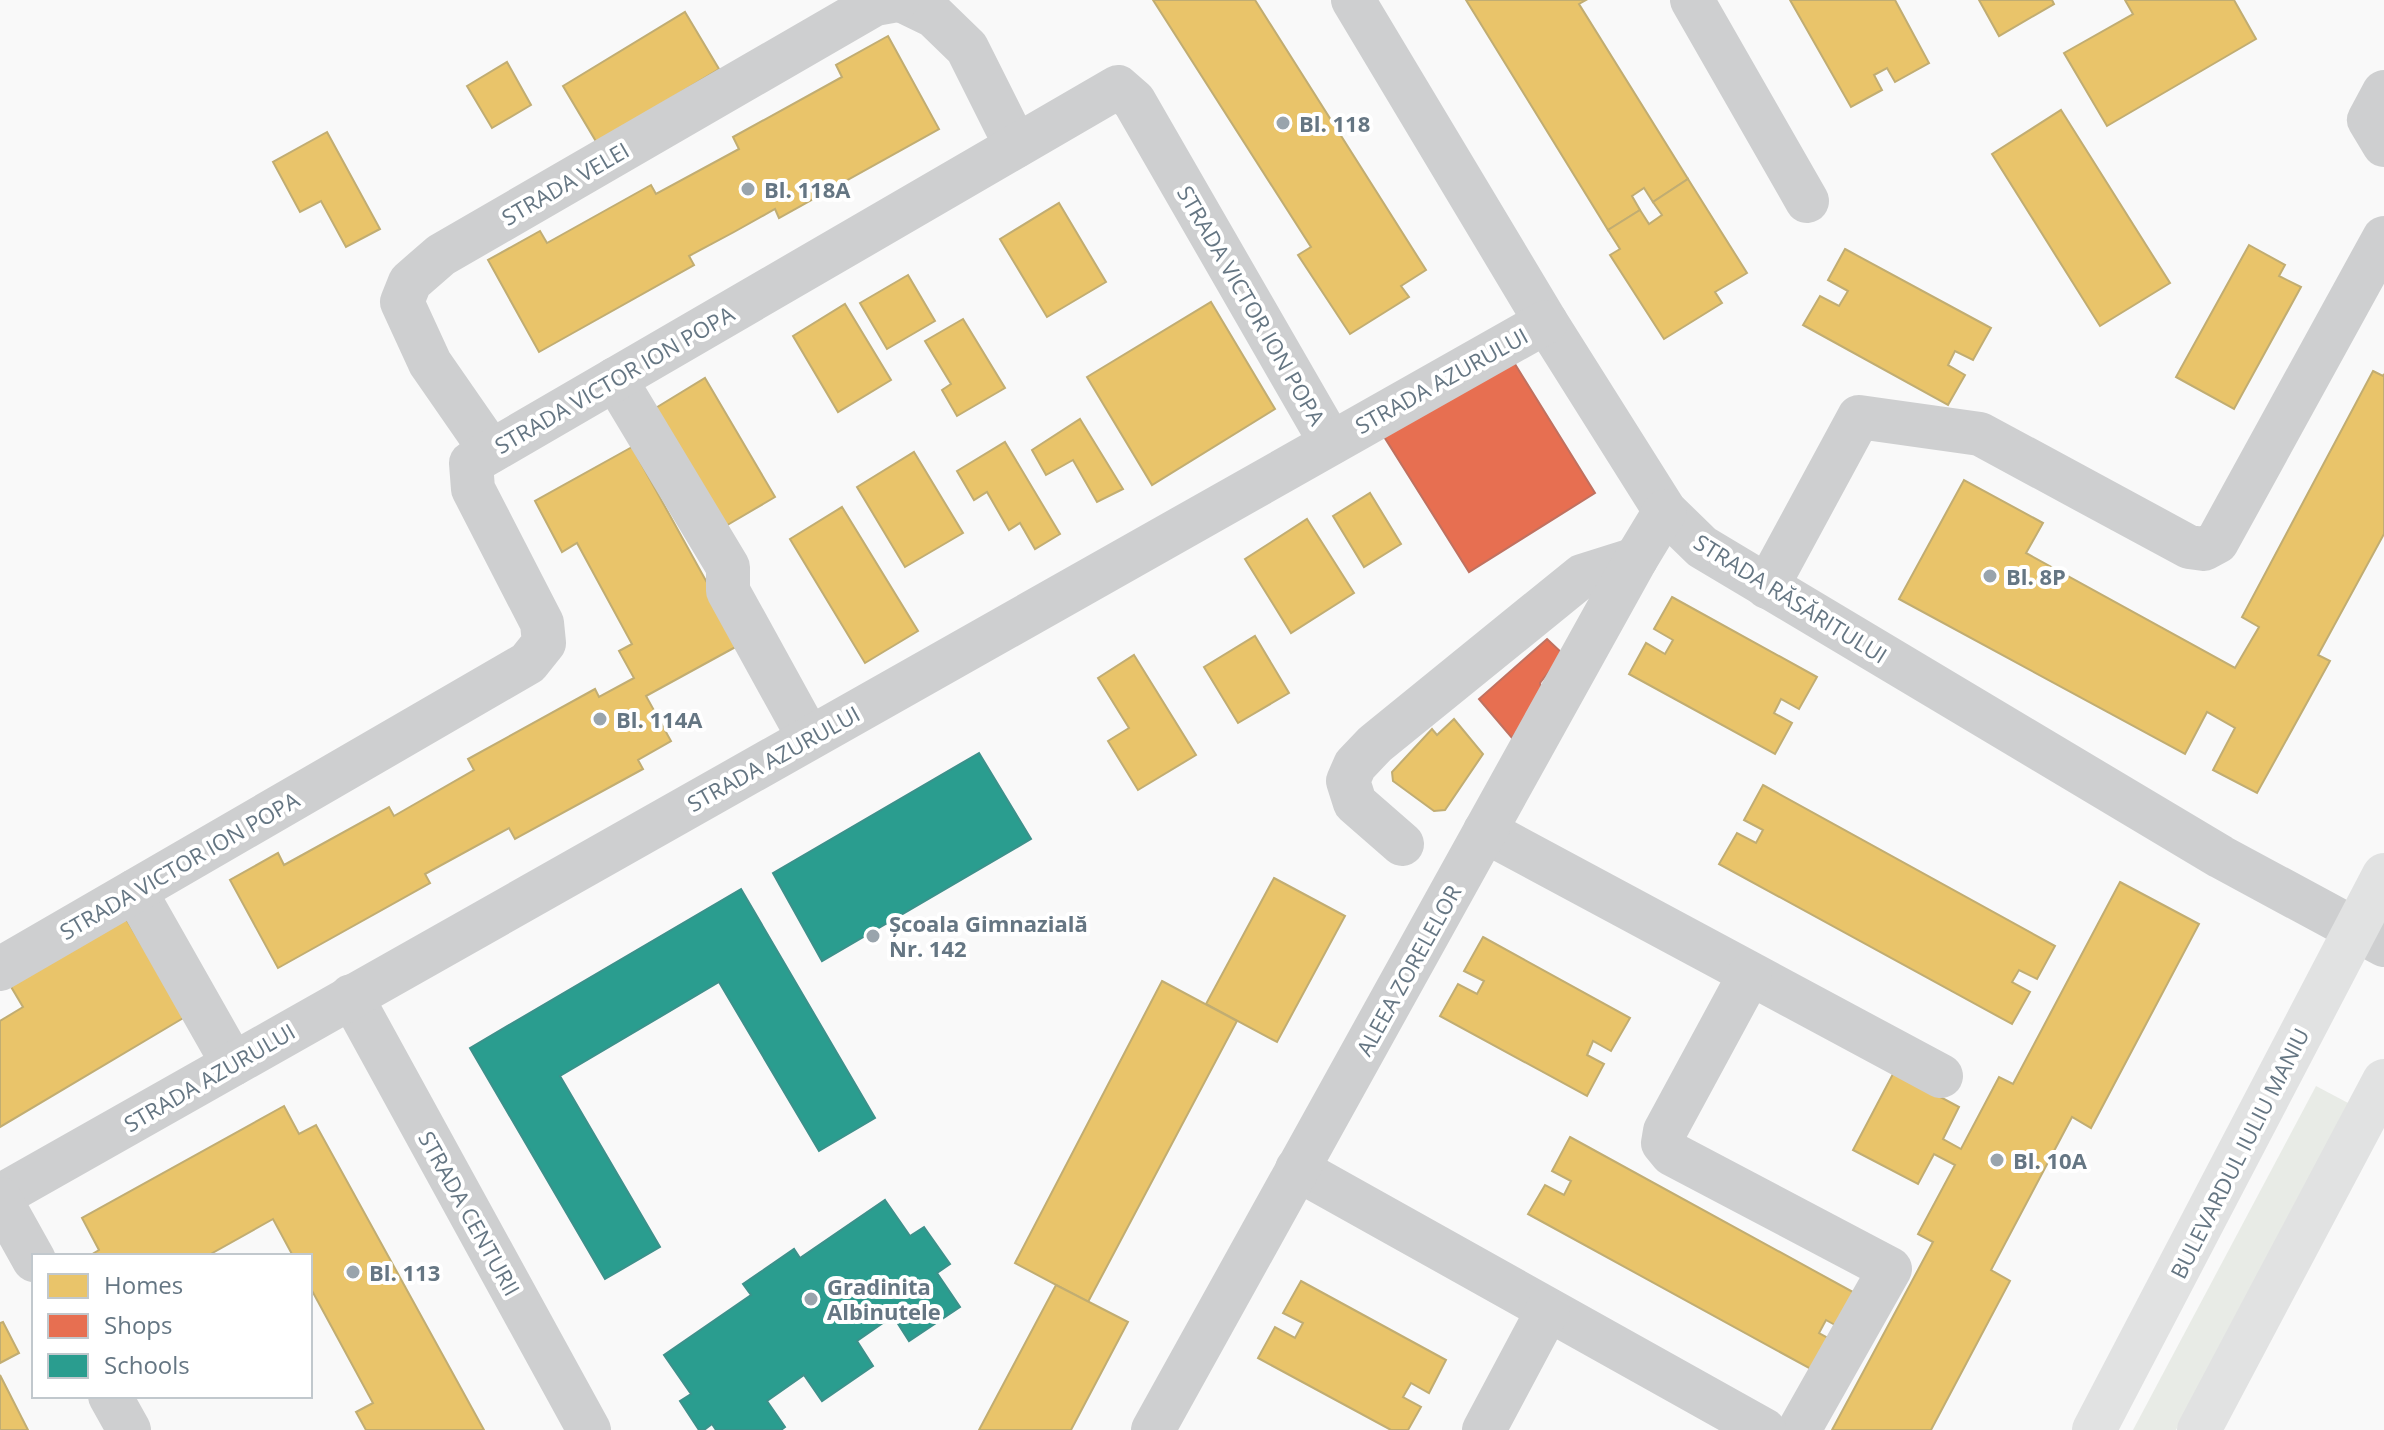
<svg xmlns="http://www.w3.org/2000/svg" width="2384" height="1430" font-family="'Open Sans',sans-serif">
  <style>
    .green { fill: #e8ebe6 }
    .homes { fill: #e9c46a; stroke: #c1ad72; stroke-width: 2 }
    .shops { fill: #e76f51; stroke: #c07160; stroke-width: 2 }
    .schools { fill: #2a9d8f; stroke: #3c918b; stroke-width: 2 }
    .lines { fill: none; stroke-linecap: round; stroke-linejoin: round }
    .minor { stroke: #cecfd0; stroke-width: 44 }
    .major { stroke: #e1e2e2; stroke-width: 44 }
    .poi-dot { fill: #99a4ac; stroke: #fff; stroke-width: 3 }
    .labels { text-anchor: middle; dominant-baseline: central; stroke-width: 8; stroke-linejoin: round; paint-order: stroke }
    .poi-label { font-size: 22px; font-weight: bold; fill: #657683; stroke: #fff; text-anchor: start }
    .street-label { font-size: 22px; fill: #657683; stroke: #fff }
  </style>
  <rect width="100%" height="100%" fill="#f9f9f9"/>
  <path class="green" d="M2316 1086 2350 1104 2176 1430H2133Z"/>
  <g class="homes">
    <path d="M1153 0H1255L1426 270 1401 286 1409 297 1350 334 1298 255 1311 247Z"/>
    <path d="M1466 0H1586L1579 4 1688 179 1653 202 1644 188 1632 196 1640 210 1608 230Z"/>
    <path d="M1790 0H1895L1929 63 1895 82 1887 68 1874 75 1882 90 1851 107Z"/>
    <path d="M1979 0H2052L2054 4 1999 36Z"/>
    <path d="M2125 0H2234L2256 39 2107 126 2064 53 2133 14Z"/>
    <path d="M685 12 719 69 597 143 563 86Z"/>
    <path d="M888 36 939 129 779 218 775 209 734 232 689 256 694 265 539 352 488 260 540 231 547 243 651 185 656 194 739 149 733 137 842 77 836 65Z"/>
    <path d="M507 62 531 105 492 128 467 86Z"/>
    <path d="M2061 110 2170 283 2100 326 1992 154Z"/>
    <path d="M327 132 380 229 346 247 321 201 300 212 273 162Z"/>
    <path d="M1688 179 1747 273 1715 292 1722 303 1664 339 1610 255 1620 249 1608 230 1640 210 1649 224 1662 215 1653 202Z"/>
    <path d="M1059 203 1106 282 1047 317 1000 239Z"/>
    <path d="M2249 245 2285 265 2279 276 2301 287 2234 409 2176 377Z"/>
    <path d="M1845 249 1991 328 1973 360 1955 351 1948 365 1965 375 1948 405 1803 325 1820 296 1839 306 1848 291 1828 280Z"/>
    <path d="M908 275 935 321 887 349 860 303Z"/>
    <path d="M1211 302 1275 409 1152 485 1087 377Z"/>
    <path d="M845 304 891 380 838 412 793 336Z"/>
    <path d="M963 319 1005 388 957 416 942 390 951 384 925 341Z"/>
    <path d="M2373 371 2383 376 2384 374V534L2318 655 2330 661 2257 793 2213 770 2235 728 2207 712 2185 754 1899 599 1964 480 2043 523 2026 553 2235 668 2259 627 2242 617Z"/>
    <path d="M705 378 775 497 724 527 654 409Z"/>
    <path d="M1080 419 1123 489 1097 502 1073 460 1046 475 1032 450Z"/>
    <path d="M1005 442 1060 534 1035 549 1020 523 1009 530 987 492 974 500 957 471Z"/>
    <path d="M632 447 741 644 646 696 671 741 638 760 643 769 515 839 509 828 425 874 430 883 278 968 230 880 278 853 284 865 389 807 394 816 474 770 468 759 595 689 599 697 634 678 619 651 632 644 577 543 562 552 535 501Z"/>
    <path d="M914 452 963 533 905 567 857 487Z"/>
    <path d="M1370 493 1401 544 1364 567 1333 516Z"/>
    <path d="M842 507 918 631 865 663 790 539Z"/>
    <path d="M1307 519 1354 593 1291 633 1245 559Z"/>
    <path d="M1672 597 1817 677 1799 709 1781 699 1774 713 1792 723 1775 754 1629 674 1646 643 1665 654 1673 640 1654 629Z"/>
    <path d="M1255 636 1289 693 1238 723 1204 667Z"/>
    <path d="M1134 655 1196 755 1138 790 1108 741 1129 728 1098 678Z"/>
    <path d="M1454 719 1483 754 1445 810 1434 811 1393 781 1392 772 1432 729 1437 735Z"/>
    <path d="M1763 785 2055 946 2037 979 2019 970 2012 982 2030 992 2012 1024 1719 864 1737 833 1756 843 1763 830 1744 820Z"/>
    <path d="M1274 878 1345 916 1277 1042 1206 1004Z"/>
    <path d="M2120 882 2199 924 2091 1128 2072 1117 1991 1270 2010 1281 1931 1430H1832L1933 1242 1918 1234 1955 1165 1934 1154 1918 1184 1853 1150 1894 1072 1959 1107 1943 1139 1961 1149 1999 1077 2013 1084Z"/>
    <path d="M125 917 185 1017 0 1127V1021L23 1007 10 985Z"/>
    <path d="M1483 937 1630 1018 1611 1051 1593 1041 1587 1055 1604 1064 1587 1096 1440 1016 1458 984 1477 994 1484 981 1464 971Z"/>
    <path d="M1162 981 1237 1021 1088 1302 1015 1263Z"/>
    <path d="M284 1106 299 1134 316 1125 484 1430H366L356 1412 373 1403 310 1287V1256H293L273 1219 207 1256H89L99 1250 82 1218Z"/>
    <path d="M1570 1137 1862 1297 1844 1330 1826 1320 1819 1333 1837 1343 1820 1374 1528 1214 1545 1185 1564 1195 1571 1181 1552 1171Z"/>
    <path d="M1301 1281 1446 1360 1429 1393 1411 1383 1403 1397 1421 1407 1408 1430H1391L1258 1358 1275 1327 1295 1338 1303 1323 1283 1313Z"/>
    <path d="M1056 1285 1128 1322 1071 1430H979Z"/>
    <path d="M3 1322 19 1353 0 1363V1323Z"/>
    <path d="M0 1375 28 1430H0Z"/>
  </g>
  <g class="shops">
    <path d="M1510 356 1595 493 1469 572 1383 435Z"/>
    <path d="M1547 639 1563 654 1540 683 1543 695 1512 738 1479 699Z"/>
  </g>
  <g class="schools">
    <path d="M979 753 1031 839 822 961 773 873Z"/>
    <path d="M741 889 875 1118 819 1151 719 982 560 1076 660 1247 605 1279 470 1048Z"/>
    <path d="M885 1200 910 1236 924 1227 950 1264 937 1273 960 1307 909 1341 893 1316 857 1341 873 1366 822 1401 804 1375 767 1401 785 1427 781 1430H716L712 1424 704 1430H699L680 1401 691 1394 664 1355 751 1295 743 1284 794 1249 800 1258Z"/>
  </g>
  <g class="lines">
    <g class="minor">
      <path d="M901 0 934 16 967 48 1016 146"/>
      <path d="M1353 0 1546 322 1665 511 1702 547 2221 857 2384 945"/>
      <path d="M1692 0 1807 201"/>
      <path d="M2384 92 2369 120 2384 145"/>
      <path d="M615 379 728 567V591L809 738"/>
      <path d="M491 451 430 363 402 302 410 282 441 255 875 4 897 0"/>
      <path d="M1767 587 1859 417 1980 434 2189 547 2204 549 2217 542 2384 238"/>
      <path d="M1485 831 1941 1076"/>
      <path d="M1402 844 1355 803 1348 781 1355 765 1375 744 1582 576 1636 559"/>
      <path d="M135 891 233 1064"/>
      <path d="M0 969 528 663 544 643 542 623 473 489 471 463 1118 87 1134 101 1331 443"/>
      <path d="M1750 974 1665 1131 1663 1143 1672 1154 1890 1269 1799 1430"/>
      <path d="M351 996 589 1430"/>
      <path d="M1297 1169 1764 1430"/>
      <path d="M0 1196 1546 322"/>
      <path d="M0 1199 34 1260"/>
      <path d="M110 1396 129 1430"/>
      <path d="M1153 1430 1636 559 1665 511"/>
      <path d="M1484 1430 1548 1310"/>
    </g>
    <g class="major">
      <path d="M2094 1430 2384 875"/>
      <path d="M2199 1430 2384 1081"/>
    </g>
  </g>
  <g class="poi-dot">
    <circle cx="1283" cy="123" r="8"/>
    <circle cx="748" cy="189" r="8"/>
    <circle cx="1990" cy="576" r="8"/>
    <circle cx="600" cy="719" r="8"/>
    <circle cx="873" cy="936" r="8"/>
    <circle cx="1997" cy="1160" r="8"/>
    <circle cx="353" cy="1272" r="8"/>
    <circle cx="811" cy="1299" r="8"/>
  </g>
  <g class="labels">
    <g class="poi-label">
      <text x="1299" y="123">Bl. 118</text>
      <text x="764" y="189">Bl. 118A</text>
      <text x="2006" y="576">Bl. 8P</text>
      <text x="616" y="719">Bl. 114A</text>
      <text x="889" y="923">Școala Gimnazială<tspan x="889" dy="25">Nr. 142</tspan></text>
      <text x="2013" y="1160">Bl. 10A</text>
      <text x="369" y="1272">Bl. 113</text>
      <text x="827" y="1286">Gradinita<tspan x="827" dy="25">Albinutele</tspan></text>
    </g>
    <g class="street-label">
      <text transform="translate(565 183) rotate(-30)">STRADA VELEI</text>
      <text transform="translate(1252 305) rotate(60)">STRADA VICTOR ION POPA</text>
      <text transform="translate(614 379) rotate(-30)">STRADA VICTOR ION POPA</text>
      <text transform="translate(1441 380) rotate(-29)">STRADA AZURULUI</text>
      <text transform="translate(1791 598) rotate(32)">STRADA RĂSĂRITULUI</text>
      <text transform="translate(773 758) rotate(-29)">STRADA AZURULUI</text>
      <text transform="translate(179 865) rotate(-30)">STRADA VICTOR ION POPA</text>
      <text transform="translate(1408 970) rotate(-61)">ALEEA ZORELELOR</text>
      <text transform="translate(209 1077) rotate(-30)">STRADA AZURULUI</text>
      <text transform="translate(2239 1153) rotate(-63)">BULEVARDUL IULIU MANIU</text>
      <text transform="translate(470 1213) rotate(61)">STRADA CENTURII</text>
    </g>
  </g>
  <rect x="32" y="1254" width="280" height="144" fill="#ffffff" stroke="#c1c8cd" stroke-width="2"/>
  <rect x="48" y="1274" width="40" height="24" fill="#e9c46a" stroke="#c1c8cd" stroke-width="2"/>
  <text x="104" y="1294" font-size="24" fill="#657683">Homes</text>
  <rect x="48" y="1314" width="40" height="24" fill="#e76f51" stroke="#c1c8cd" stroke-width="2"/>
  <text x="104" y="1334" font-size="24" fill="#657683">Shops</text>
  <rect x="48" y="1354" width="40" height="24" fill="#2a9d8f" stroke="#c1c8cd" stroke-width="2"/>
  <text x="104" y="1374" font-size="24" fill="#657683">Schools</text>
</svg>
